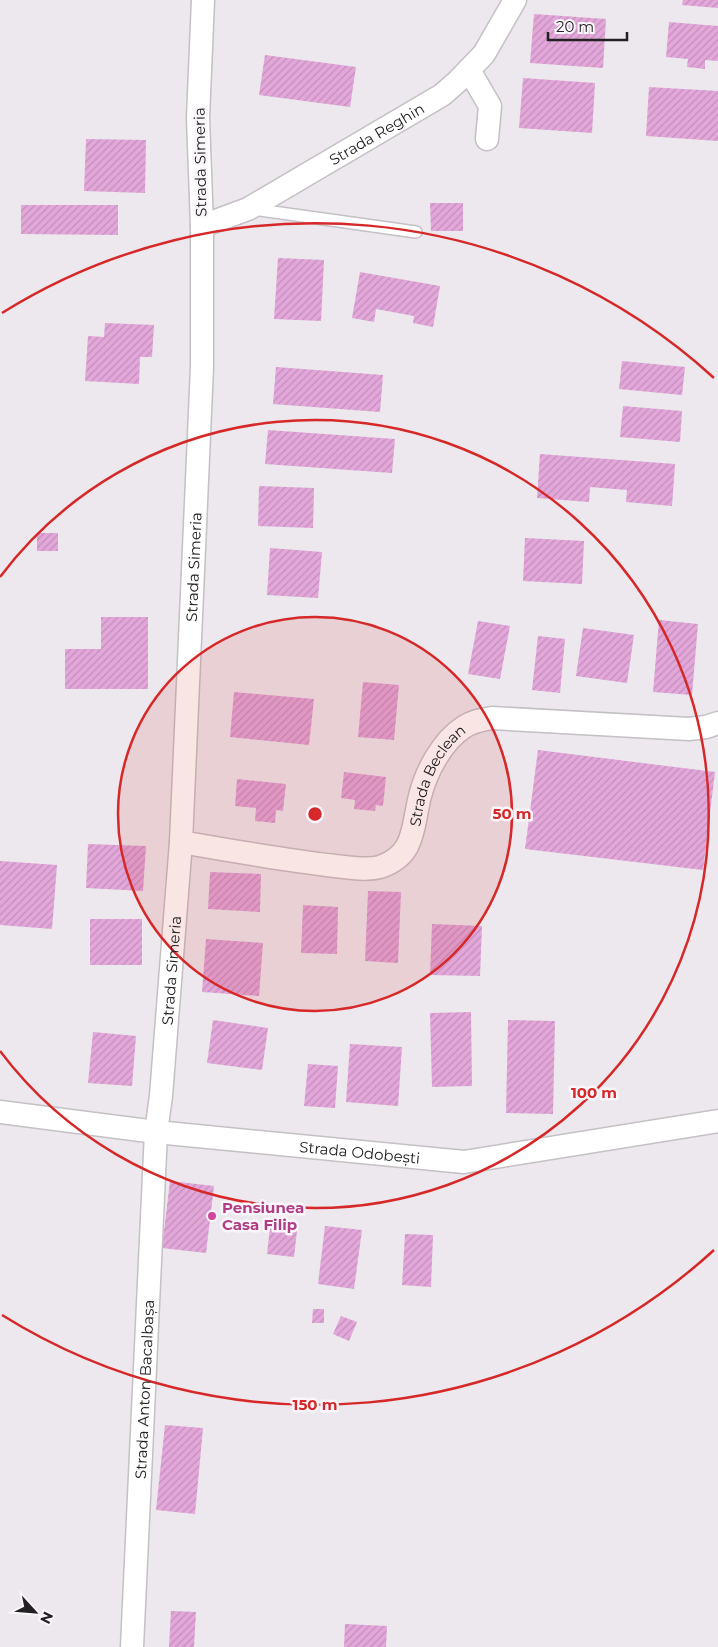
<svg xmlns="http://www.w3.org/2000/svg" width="718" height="1647" font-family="Montserrat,sans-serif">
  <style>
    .building { fill: url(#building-hatch) }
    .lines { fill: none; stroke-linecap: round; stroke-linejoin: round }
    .service-casing { stroke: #c4c0c4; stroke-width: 14 }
    .minor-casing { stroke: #c4c0c4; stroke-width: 25 }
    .service { stroke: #fff; stroke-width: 11 }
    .minor { stroke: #fff; stroke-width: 22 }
    .ring { fill: none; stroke: #d62828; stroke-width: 2.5 }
    .hotel-dot { fill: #d1479c; stroke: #faf6fb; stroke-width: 2 }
    .labels { text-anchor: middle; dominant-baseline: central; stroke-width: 5; stroke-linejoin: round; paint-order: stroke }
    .street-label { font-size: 15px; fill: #222022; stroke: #faf6fb }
    .hotel-label { font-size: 15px; font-weight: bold; fill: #b23c85; stroke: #faf6fb; text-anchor: start }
    .centre { fill: #d62828; stroke: #faf6fb; stroke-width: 2.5 }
    .ring-label { font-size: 15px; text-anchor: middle; font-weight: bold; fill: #d62828; stroke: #faf6fb; stroke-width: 5; stroke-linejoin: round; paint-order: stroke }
  </style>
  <defs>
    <pattern id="building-hatch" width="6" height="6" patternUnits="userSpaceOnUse" patternTransform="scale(1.25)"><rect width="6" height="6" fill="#e3a7da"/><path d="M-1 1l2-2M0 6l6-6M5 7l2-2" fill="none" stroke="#c28fbb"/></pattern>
  </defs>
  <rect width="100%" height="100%" fill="#ece8ed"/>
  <g class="building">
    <path d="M683 0H718V8L682 5Z"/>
    <path d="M534 14 606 19 603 68 530 63Z"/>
    <path d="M669 22 718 26V61L705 60V69L687 67 688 59 666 57Z"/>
    <path d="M265 55 356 67 350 107 259 95Z"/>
    <path d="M523 78 595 83 592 133 519 128Z"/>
    <path d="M649 87 718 91V141L646 136Z"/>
    <path d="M86 139 146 140 145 193 84 191Z"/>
    <path d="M430 203H463V231H431Z"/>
    <path d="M21 205H118V235L21 234Z"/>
    <path d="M278 258 324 260 321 321 274 319Z"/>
    <path d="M360 272 440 286 433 327 413 323 414 316 376 309 374 322 352 318Z"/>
    <path d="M105 323 154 325 152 357H140L139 384 85 381 88 336 104 337Z"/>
    <path d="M622 361 685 367 682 395 619 389Z"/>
    <path d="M276 367 383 375 380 412 273 404Z"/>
    <path d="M623 406 682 411 680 442 620 437Z"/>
    <path d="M268 430 395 439 392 473 265 464Z"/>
    <path d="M540 454 675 464 672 506 626 502 627 490 590 487 589 502 537 498Z"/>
    <path d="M259 486 314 488 313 528 258 526Z"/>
    <rect x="37" y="533" width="21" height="18"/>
    <path d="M525 538 584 541 582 584 523 581Z"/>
    <path d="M270 548 322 552 318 598 267 595Z"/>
    <path d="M101 617H148V689H65V649H101Z"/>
    <path d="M659 620 698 624 692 695 653 692Z"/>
    <path d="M478 621 510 626 500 679 468 674Z"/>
    <path d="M583 628 634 635 627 683 576 676Z"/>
    <path d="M538 636 565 639 560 693 532 690Z"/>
    <path d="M363 682 399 685 394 740 358 737Z"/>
    <path d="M234 692 314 699 309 745 230 737Z"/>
    <path d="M538 750 715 772 703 870 525 849Z"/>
    <path d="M344 772 386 777 383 806 376 805 375 811 354 809 355 800 341 798Z"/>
    <path d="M237 779 286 784 283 811 276 810 275 823 255 821 256 808 235 806Z"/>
    <path d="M88 844 146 846 143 891 86 888Z"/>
    <path d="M0 861 57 865 52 929 0 925Z"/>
    <path d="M210 872 261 874 260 912 208 909Z"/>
    <path d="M368 891 401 892 398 963 365 961Z"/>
    <path d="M303 905 338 907 337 954 301 953Z"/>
    <rect x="90" y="919" width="52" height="46"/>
    <path d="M432 924 482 926 480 976 430 975Z"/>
    <path d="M206 939 263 943 259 996 202 992Z"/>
    <path d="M471 1012 472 1086 432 1087 430 1013Z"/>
    <path d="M213 1020 268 1028 262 1070 207 1063Z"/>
    <path d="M508 1020 555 1021 553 1114 506 1113Z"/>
    <path d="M93 1032 136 1036 132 1086 88 1083Z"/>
    <path d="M350 1044 402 1047 398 1106 346 1102Z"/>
    <path d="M308 1064 338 1066 335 1108 304 1106Z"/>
    <path d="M170 1181 214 1186 206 1253 162 1248Z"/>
    <path d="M271 1219 298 1222 294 1257 267 1254Z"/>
    <path d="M325 1226 362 1230 354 1289 318 1284Z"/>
    <path d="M405 1234 433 1235 431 1287 402 1285Z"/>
    <path d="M313 1309H324V1323H312Z"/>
    <path d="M341 1316 357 1322 349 1341 333 1334Z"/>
    <path d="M165 1425 203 1428 195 1514 156 1510Z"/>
    <path d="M171 1611 196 1612 194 1647H169Z"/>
    <path d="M345 1624 387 1626 386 1647H344Z"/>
  </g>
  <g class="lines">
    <g class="service-casing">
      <path id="service" d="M252 209 416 232"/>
    </g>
    <g class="minor-casing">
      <g id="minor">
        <path d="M469 70 490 106 487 139"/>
        <path id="s1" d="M202 226 248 209 442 95 458 81 484 54 515 0"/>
        <path id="s2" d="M181 842C232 851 283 860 335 866 348 867 366 871 380 867 416 855 412 827 420 796 426 772 442 741 464 727 473 721 482 720 492 718L689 729 706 727 718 723"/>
        <path id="s3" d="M0 1112 156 1132 464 1162 718 1121"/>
        <path id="s4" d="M132 1647 156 1132 161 1096 181 842 202 367V226L198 118 203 0"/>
      </g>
    </g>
    <use href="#service" class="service"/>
    <use href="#minor" class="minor"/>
  </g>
  <circle cx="315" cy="814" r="197" fill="#d62828" fill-opacity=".12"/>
  <g class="ring">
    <circle cx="315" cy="814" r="197"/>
    <path d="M0 577A394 394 0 1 1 0 1051"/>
    <path d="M714 1250A591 591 0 0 1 2 1315M2 313A591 591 0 0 1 714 378"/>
  </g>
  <circle class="hotel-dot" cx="212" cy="1216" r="5"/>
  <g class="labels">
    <g class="street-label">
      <text stroke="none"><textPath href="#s1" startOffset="198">Strada Reghin</textPath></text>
      <text transform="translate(200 162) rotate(-91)">Strada Simeria</text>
      <text stroke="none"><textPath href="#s4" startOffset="1082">Strada Simeria</textPath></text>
      <text stroke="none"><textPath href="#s2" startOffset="314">Strada Beclean</textPath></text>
      <text stroke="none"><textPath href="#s4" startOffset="678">Strada Simeria</textPath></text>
      <text stroke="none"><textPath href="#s3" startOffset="362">Strada Odobești</textPath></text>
      <text stroke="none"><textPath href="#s4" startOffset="258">Strada Anton Bacalbașa</textPath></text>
    </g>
    <g class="hotel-label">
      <text x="222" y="1207">Pensiunea<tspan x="222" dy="17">Casa Filip</tspan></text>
    </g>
  </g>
  <circle cx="315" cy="814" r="8" class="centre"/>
  <g class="ring-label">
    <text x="512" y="819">50 m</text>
    <text x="594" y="1098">100 m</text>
    <text x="315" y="1410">150 m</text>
  </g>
  <g transform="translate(35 1612) rotate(116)" stroke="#faf6fb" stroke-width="4" paint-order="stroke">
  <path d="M0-4L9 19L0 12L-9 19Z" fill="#222022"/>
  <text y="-8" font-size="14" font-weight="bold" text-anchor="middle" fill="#222022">N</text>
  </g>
  <path d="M548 32v8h79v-8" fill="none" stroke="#222022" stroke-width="2.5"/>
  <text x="556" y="32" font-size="15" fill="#222022" stroke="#faf6fb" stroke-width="4" paint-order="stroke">20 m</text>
</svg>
